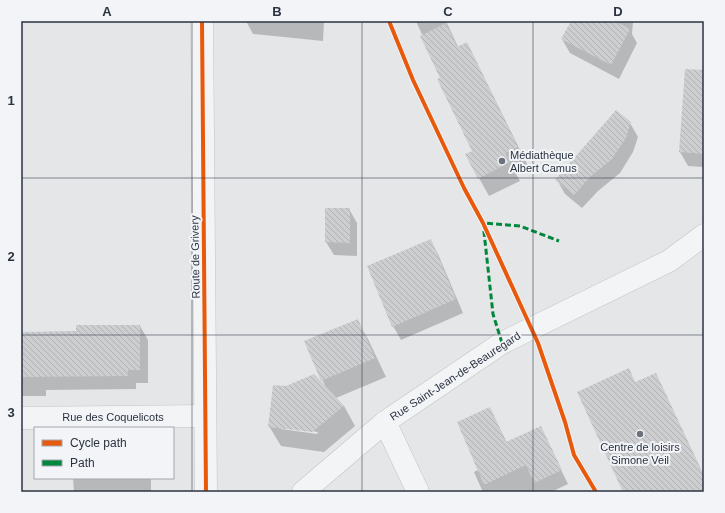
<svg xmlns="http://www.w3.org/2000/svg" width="725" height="513" font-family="Helvetica,sans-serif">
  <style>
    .shadow { fill: #0003; fill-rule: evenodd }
    .building { fill: url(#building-back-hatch) }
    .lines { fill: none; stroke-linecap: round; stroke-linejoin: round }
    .minor-casing { stroke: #c2c4c6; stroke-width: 23 }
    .minor { stroke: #f3f4f5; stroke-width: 22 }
    .quiet { stroke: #00873e; stroke-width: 3; stroke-dasharray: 6 3; stroke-linecap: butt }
    .cycleway-casing { stroke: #f2f4f7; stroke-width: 6 }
    .cycleway { stroke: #e8590c; stroke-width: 4 }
    .grid { fill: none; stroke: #2b3341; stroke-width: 1; stroke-opacity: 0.55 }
    .poi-dot { fill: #6c727b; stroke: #f2f4f7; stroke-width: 1.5 }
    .labels { text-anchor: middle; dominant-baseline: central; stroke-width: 4; stroke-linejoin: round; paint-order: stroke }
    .poi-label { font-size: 11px; fill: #2b3341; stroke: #f2f4f7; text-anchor: start }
    .street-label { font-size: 11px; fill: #2b3341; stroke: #f2f4f7 }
    .neatline { fill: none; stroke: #2b3341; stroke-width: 1.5 }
    .grid-label { font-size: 13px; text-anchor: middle; font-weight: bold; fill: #2b3341 }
  </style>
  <defs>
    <pattern id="building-back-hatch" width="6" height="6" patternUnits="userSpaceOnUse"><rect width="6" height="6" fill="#ccced0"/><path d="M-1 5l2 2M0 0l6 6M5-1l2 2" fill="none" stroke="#afb1b4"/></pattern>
  </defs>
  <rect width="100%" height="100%" fill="#e4e6e8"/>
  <g class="shadow">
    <path d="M246 21H324L323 41 253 34Z"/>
    <path d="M416 21H446L458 47 467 43 528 166 515 172 520 181 489 196 479 178 474 151Z"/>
    <path d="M572 21H633L632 34 637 43 619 79 570 53 562 39Z"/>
    <path d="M704 108V167L688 166 680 152Z"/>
    <path d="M630 123 638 137 633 152 620 173 598 191 582 208 565 194 557 180Z"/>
    <path d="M326 209H349L357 223V256L334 255 326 242Z"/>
    <path d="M430 240 438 254 463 313 401 340 393 326Z"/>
    <path d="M357 320 368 339 386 377 336 398 344 406 355 426 324 452 281 446 269 426 286 387 325 385 322 380ZM281 427 318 432 317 434 281 429Z"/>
    <path d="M140 326 148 340V383H136V389L46 390V396H21V333L77 332Z"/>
    <path d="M656 374 704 476V492H624L635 383Z"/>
    <path d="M490 408 507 443 540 427 568 484 551 492H483L474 472 478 470Z"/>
    <path d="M73 478H151V492H74Z"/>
  </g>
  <g class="building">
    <path d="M571 21H615L630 29 611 65 561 39Z"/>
    <path d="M446 23 457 47 467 42 518 147 505 153 510 162 478 179 465 154 472 151 437 79 440 78 420 36Z"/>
    <path d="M685 69 704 70V154L679 152Z"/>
    <path d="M616 110 631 122 626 138 612 159 590 177 574 195 555 180Z"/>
    <path d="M325 208H350V243L325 242Z"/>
    <path d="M431 239 456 299 392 327 367 266Z"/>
    <path d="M358 319 375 358 321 381 304 341Z"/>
    <path d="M76 325H140V370H128V376L21 377V332L76 331Z"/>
    <path d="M629 368 635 382 656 373 704 476V492H623L577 392Z"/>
    <path d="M314 374 344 406 312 432 268 427 273 385 286 386Z"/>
    <path d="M490 407 506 442 541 426 562 470 534 483 526 465 484 485 457 422Z"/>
  </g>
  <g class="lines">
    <g class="minor-casing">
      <g id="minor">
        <path d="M202 21 206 492"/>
        <path d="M21 418 204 416"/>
        <path d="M385 422 418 492"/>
        <path d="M303 492 385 422 502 343 669 261 704 235"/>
      </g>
    </g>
    <use href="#minor" class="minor"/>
    <path class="quiet" d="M502 343 493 314 483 223 520 226 559 241"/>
    <g class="cycleway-casing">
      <g id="cycleway">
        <path d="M202 21 206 492"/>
        <path d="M389 21 413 80 464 188 483 223 538 343 565 422 574 455 596 492"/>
      </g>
    </g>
    <use href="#cycleway" class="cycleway"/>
  </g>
  <path class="grid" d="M192 21V492M362 21V492M533 21V492M21 178H704M21 335H704"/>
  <g class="poi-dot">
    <circle cx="502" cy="161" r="4"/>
    <circle cx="640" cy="434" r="4"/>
  </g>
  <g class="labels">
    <g class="poi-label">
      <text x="510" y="155">Médiathèque<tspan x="510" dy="13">Albert Camus</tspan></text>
      <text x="640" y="447" text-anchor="middle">Centre de loisirs<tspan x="640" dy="13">Simone Veil</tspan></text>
    </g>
    <g class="street-label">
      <text transform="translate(195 257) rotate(-91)">Route de Grivery</text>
      <text transform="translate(455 376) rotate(-33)">Rue Saint-Jean-de-Beauregard</text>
      <text x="113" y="417">Rue des Coquelicots</text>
    </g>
  </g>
  <rect width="725" height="513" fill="none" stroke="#f2f4f7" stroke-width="44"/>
  <rect x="34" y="427" width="140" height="52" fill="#f2f4f7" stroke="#a2a7ae"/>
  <rect x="42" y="440" width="20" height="6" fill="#e8590c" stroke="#a2a7ae"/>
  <text x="70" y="447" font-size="12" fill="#2b3341">Cycle path</text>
  <rect x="42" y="460" width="20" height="6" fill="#00873e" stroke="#a2a7ae"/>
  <text x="70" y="467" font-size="12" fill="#2b3341">Path</text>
  <rect x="22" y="22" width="681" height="469" class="neatline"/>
  <g class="grid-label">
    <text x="107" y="16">A</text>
    <text x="277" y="16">B</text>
    <text x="448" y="16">C</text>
    <text x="618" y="16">D</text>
    <text x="11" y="105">1</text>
    <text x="11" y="261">2</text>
    <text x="11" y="417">3</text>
  </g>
</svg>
